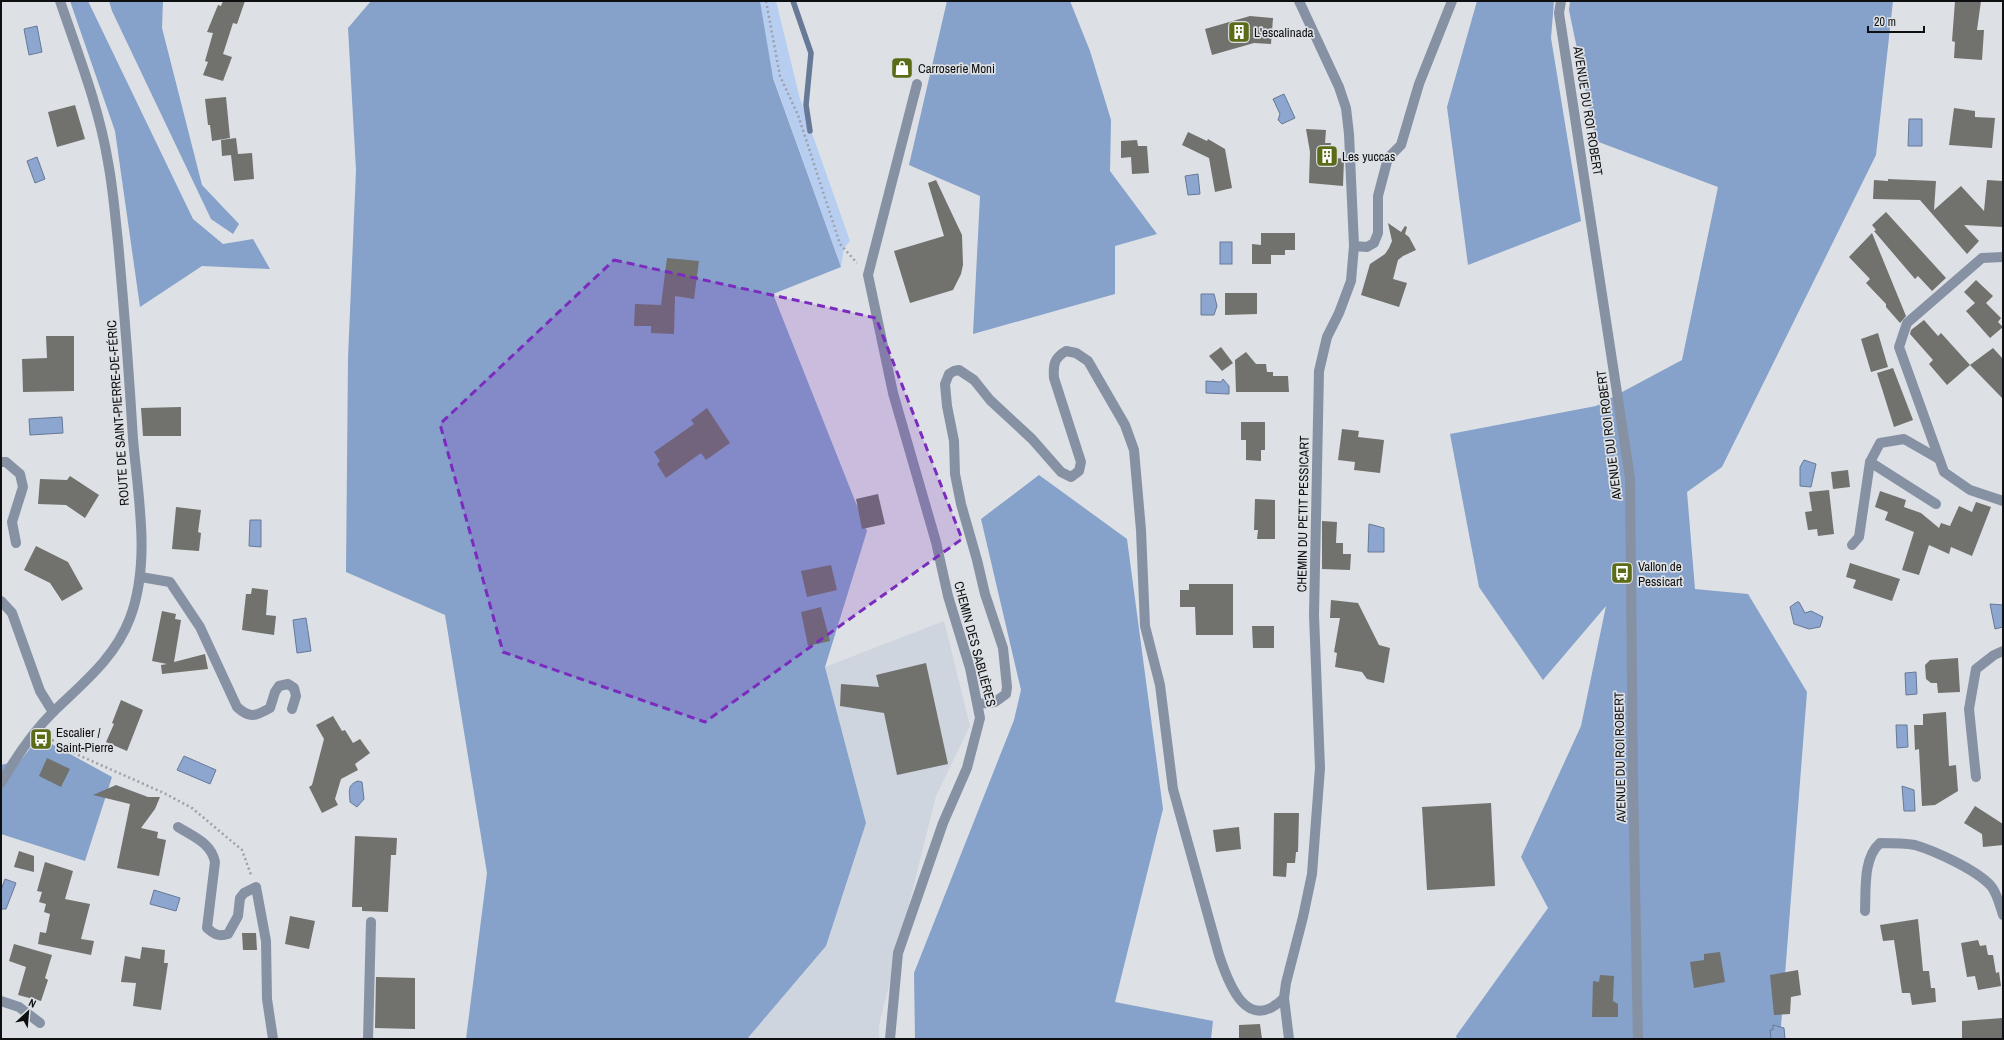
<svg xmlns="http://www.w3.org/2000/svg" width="2004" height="1040" font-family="'Archivo Narrow',sans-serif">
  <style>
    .built { fill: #ced5df }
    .green { fill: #b7cef1 }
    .forest { fill: #86a1ca }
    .water { fill: #8ca6d0; stroke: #667997 }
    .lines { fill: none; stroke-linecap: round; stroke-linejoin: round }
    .stream { stroke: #667997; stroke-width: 5.5 }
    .building { fill: #71726e }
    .path { stroke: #9ea0a4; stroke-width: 2.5; stroke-dasharray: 2 3; stroke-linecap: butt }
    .minor { stroke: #8691a4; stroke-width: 10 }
    .marked { fill: #7b2cbf; fill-opacity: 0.2; stroke: #7b2cbf; stroke-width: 3; stroke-dasharray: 8 5; stroke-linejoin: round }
    .labels { text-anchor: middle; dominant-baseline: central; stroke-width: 3.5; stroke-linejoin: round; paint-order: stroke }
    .poi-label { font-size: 13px; fill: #0e0f11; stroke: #dde0e4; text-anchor: start }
    .street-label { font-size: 13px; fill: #0e0f11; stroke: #dde0e4 }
  </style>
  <rect width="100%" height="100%" fill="#dde0e4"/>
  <path class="built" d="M944 621 970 726 936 796 879 1025V1039H747L826 946 866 823 825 667Z"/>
  <path class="green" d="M760 1H776L800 99 850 241 844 248 841 267 772 74Z"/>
  <g class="forest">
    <path d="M70 1H88L193 219 223 244 253 239 270 269 202 266 140 307 115 131Z"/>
    <path d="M109 1H163L162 28 202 185 239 224 233 234 211 219 112 11Z"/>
    <path d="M371 1H760L773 78 841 267 773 294 867 531 825 667 866 823 826 946 747 1039H466L487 873 445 615 346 572 348 358 356 170 348 28Z"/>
    <path d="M947 1H1070L1090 51 1111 120 1110 171 1157 234 1115 246V294L973 334 980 196 909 165Z"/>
    <path d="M1477 1H1554L1551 38 1581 221 1468 265 1447 107Z"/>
    <path d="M1570 1H1893L1876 155 1722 467 1687 492 1695 589 1748 594 1807 692 1780 1039H1457L1456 1036 1548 908 1521 857 1581 726 1606 606 1543 680 1479 587 1450 434 1596 406 1682 360 1718 187 1596 141 1569 10Z"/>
    <path d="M1039 475 1127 539 1163 809 1115 1002 1213 1021 1211 1039H915L914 973 1014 720 1021 690 981 519Z"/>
    <path d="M39 737 112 777 85 861 1 834V765L21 760Z"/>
  </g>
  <g class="water">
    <path d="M37 26 42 52 29 55 24 29Z"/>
    <path d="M1284 94 1295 118 1282 124 1278 120 1280 114 1273 99Z"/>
    <path d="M1909 119H1922V146H1908Z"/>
    <path d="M37 157 45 179 35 183 27 161Z"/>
    <path d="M1198 174 1200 194 1188 195 1185 176Z"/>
    <rect x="1220" y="242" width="12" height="22"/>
    <path d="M1201 294H1214L1217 306 1214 315H1201Z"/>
    <path d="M1223 379 1229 386V394L1206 393V381L1221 382Z"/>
    <path d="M62 417 63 433 30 435 29 419Z"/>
    <path d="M1804 460 1816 464 1811 487 1800 486V467Z"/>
    <path d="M250 520H261V547L249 546Z"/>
    <path d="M1369 524 1384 528V552H1368Z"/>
    <path d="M1797 602H1799L1805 613 1811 611 1823 617 1820 627 1809 629 1794 624 1790 607Z"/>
    <path d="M1990 604 2003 605V627L1995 629Z"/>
    <path d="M306 618 311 651 297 653 293 620Z"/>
    <path d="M1916 672 1917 694 1906 695 1905 673Z"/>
    <path d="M1896 725H1907L1908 747 1897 748Z"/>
    <path d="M184 756 216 770 210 784 177 770Z"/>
    <path d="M358 781 362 782 364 799 357 807 350 802C350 793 346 785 358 781Z"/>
    <path d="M1902 786 1914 790 1915 811H1904Z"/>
    <path d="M5 879 16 883 6 909H1V890Z"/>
    <path d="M154 890 180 898 176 911 150 904Z"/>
    <path d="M1773 1025 1784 1028 1785 1039H1771L1770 1030H1773Z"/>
  </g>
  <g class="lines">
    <path class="stream" d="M793 1 811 53 806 105 810 131"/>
  </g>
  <g class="building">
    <path d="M223 1H245L237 24 233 23 223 54 232 57 223 81 203 75 208 62 205 61 213 33 207 32 218 5 221 6Z"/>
    <path d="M1955 1H1981L1977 30H1984L1982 60 1954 58 1955 42 1952 41Z"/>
    <path d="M1250 16 1273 18 1271 44 1254 43 1212 55 1205 29Z"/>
    <path d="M226 97 230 138 212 141 210 125H208L205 99Z"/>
    <path d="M75 105 85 139 57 147 48 112Z"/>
    <path d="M1954 108 1975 111V117L1995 118 1992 148 1949 145Z"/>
    <path d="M1306 129 1326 130 1325 143H1331L1330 154H1337V158L1344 159 1343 186 1309 183 1310 152Z"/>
    <path d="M1188 132 1207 141 1208 139 1225 149 1232 188 1215 192 1209 158 1182 145Z"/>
    <path d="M236 138 238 154 252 153 254 179 234 181 231 155 222 156 221 140Z"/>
    <path d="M1137 140 1138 146H1147L1149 173 1132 174 1131 157 1121 158V141Z"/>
    <path d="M1888 179 1936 181 1934 210 1961 186 1984 211 1987 180 2003 181V227L1964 225 1979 241 1967 254 1920 200 1873 199 1874 180 1888 181Z"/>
    <path d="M936 180 962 235 963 265 961 274 953 290 910 303 894 251 944 236 928 183Z"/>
    <path d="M1886 212 1946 278 1932 291 1918 276 1915 279 1874 231 1876 230 1872 225Z"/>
    <path d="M1388 223 1401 232 1405 226 1407 227 1405 234 1409 237 1416 250 1403 256 1398 260 1393 279 1407 283 1399 307 1361 295 1370 264 1385 254 1389 248 1392 241Z"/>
    <path d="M1261 233H1295V250H1285V255H1271V264H1252V244L1261 245Z"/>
    <path d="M1872 233 1906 316 1900 323 1886 307V304L1866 283 1870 279 1849 257Z"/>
    <path d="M667 258 699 261 694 299 675 296 674 334 651 333V326H634L635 304 661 305Z"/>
    <path d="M1976 280 1993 296 1986 303 2001 318 1998 322 2003 327 1990 338 1966 311 1975 303 1964 292Z"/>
    <path d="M1225 293H1257V314L1225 315Z"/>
    <path d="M1924 320 1938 336 1941 333 1970 365 1947 385 1929 364 1933 360 1910 334 1911 330Z"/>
    <path d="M1878 333 1888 367 1871 372 1861 339Z"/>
    <path d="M46 336H74V391L23 392 22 359 47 358Z"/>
    <path d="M1221 347 1233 363 1222 371 1209 356Z"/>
    <path d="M1993 348 2003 359V399L1970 365Z"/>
    <path d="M1246 352 1256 364H1266L1267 372H1273V376H1288L1289 392H1236L1235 360Z"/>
    <path d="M1893 368 1913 420 1894 427 1877 373Z"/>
    <path d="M181 407V436H143L141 408Z"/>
    <path d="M707 408 730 443 706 460 701 453 666 478 657 464 660 461 654 452 694 424 691 420Z"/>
    <path d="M1241 422H1265V450H1261V461L1246 460V440H1241Z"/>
    <path d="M1342 429 1359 431 1358 437 1384 440 1380 473 1354 470 1355 462 1338 460Z"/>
    <path d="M1848 470 1850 487 1833 489 1831 472Z"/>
    <path d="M70 476 99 495 85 518 66 505 38 504 40 479 67 480Z"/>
    <path d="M1829 490 1834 534 1818 536 1817 529 1808 530 1805 512 1812 511 1809 492Z"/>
    <path d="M1880 491 1906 500 1904 507 1921 513 1939 528 1941 523 1950 526 1959 506 1972 512 1976 502 1991 507 1972 556 1951 547 1949 554 1929 545 1919 575 1902 570 1914 532 1885 520 1888 512 1875 507Z"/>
    <path d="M878 494 885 524 862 529 856 499Z"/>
    <path d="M1255 499 1275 500V539H1257L1258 530H1254Z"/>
    <path d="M176 507 201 510 198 532 201 533 199 551 172 549Z"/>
    <path d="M1322 521 1337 522 1336 543H1343V554H1351L1350 570 1322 569Z"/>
    <path d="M36 546 68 562 83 589 62 601 50 583 24 570Z"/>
    <path d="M1850 563 1900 579 1892 601 1853 588 1856 580 1846 577Z"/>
    <path d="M831 565 837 590 807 597 801 571Z"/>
    <path d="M1189 584H1233V635H1196L1195 607H1180V590H1189Z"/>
    <path d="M252 588 268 590 266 615 276 616 274 635 242 630 246 594H251Z"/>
    <path d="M1331 600 1358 603 1379 645 1390 648 1384 683 1367 679 1362 672 1335 667 1337 653 1334 652 1340 618H1330Z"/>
    <path d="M821 607 830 641 808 646 801 612Z"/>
    <path d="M162 611 176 614 175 619 181 620 174 662 205 654 208 669 162 674 161 665 167 664 152 661Z"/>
    <path d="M1252 626H1274V648H1253Z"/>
    <path d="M1958 658 1960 692 1938 693 1937 683H1931L1926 679 1925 665 1930 660Z"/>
    <path d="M926 663 948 764 897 775 884 713 840 706 841 684 879 687 876 675Z"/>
    <path d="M121 700 143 710 127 751 106 742 114 724 112 723Z"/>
    <path d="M1946 712 1949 766 1956 765 1958 791 1935 805 1922 806 1919 749 1915 750 1914 725H1923V714Z"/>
    <path d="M333 716 342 731 345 730 353 743 360 739 370 753 355 764 358 770 341 779 335 799 338 805 322 813 309 787 312 785 324 739 316 725Z"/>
    <path d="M47 758 70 769 61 787 39 776Z"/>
    <path d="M116 785 148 797H160L155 809 141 828 158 832 157 838 166 840 159 876 117 868 130 804 93 795Z"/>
    <path d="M1491 803 1495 886 1427 890 1422 807Z"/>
    <path d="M1975 806 2003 824V845L1983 847 1982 834 1964 823Z"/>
    <path d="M1274 813H1299L1298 852H1296L1295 863H1287L1286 877 1273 876Z"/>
    <path d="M1239 827 1241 849 1216 852 1213 830Z"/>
    <path d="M355 836 397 838 396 855H391L388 912 362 911V907H352Z"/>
    <path d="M19 851 34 856V872L14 867Z"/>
    <path d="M45 862 73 871 65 899 90 904 81 939 94 941 91 955 38 944 40 932 46 933 50 914 44 912 46 904 39 902 42 892 37 891Z"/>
    <path d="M290 916 315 921 309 949 285 944Z"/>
    <path d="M1918 919 1923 971H1929L1931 988H1935L1936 1002 1912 1005 1910 993H1902L1894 940 1883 941 1880 925Z"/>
    <path d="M242 933H256L257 950H243Z"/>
    <path d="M1978 940 1980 946 1986 945 1988 955H1993L1996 973 1999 972 2001 986 1978 990 1975 976 1967 977 1961 943Z"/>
    <path d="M14 944 52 955 45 978 48 980 41 1001 18 995 26 967 9 961Z"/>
    <path d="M142 947 165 950 164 963H168L161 1010 133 1006 136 983 121 982 125 956 140 959Z"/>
    <path d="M1720 952 1725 982 1694 988 1690 962 1704 960V954Z"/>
    <path d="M1798 970 1801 995 1791 997 1790 1014 1774 1015 1770 975Z"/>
    <path d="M1600 975 1614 976 1613 1001 1618 1004V1017H1592L1593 981 1599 982Z"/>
    <path d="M376 977 415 978V1029L375 1028Z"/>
    <path d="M2003 1018V1039H1962V1021Z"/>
    <path d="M1260 1024 1262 1039H1239V1025Z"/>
  </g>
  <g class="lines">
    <g class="path">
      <path d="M766 1 780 76 798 115 840 244 857 263"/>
      <path d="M48 737 67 750 164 793 192 808 242 850 251 875"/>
    </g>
    <g class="minor">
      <path d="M1561 1 1559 13 1630 478 1633 780 1638 1039"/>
      <path d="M1354 246 1367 247 1374 243 1378 233V196L1388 158 1401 145 1419 84 1452 1"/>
      <path d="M2003 257 1982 258 1907 323 1899 347 1944 472 1970 490 2003 501"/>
      <path d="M1 462H6L20 474 23 487 12 522 16 543"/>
      <path d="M1870 462 1936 504"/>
      <path d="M1852 545 1859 537 1870 462 1880 443 1904 439 1939 459"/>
      <path d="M141 577 170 582 200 627 237 707C250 719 256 716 270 708L275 692 279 686 288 684 294 688 296 696 292 709"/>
      <path d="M1 601 12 613 40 691 53 712"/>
      <path d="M978 704 995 702 1006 694 1007 687 1003 648 985 594 977 560 961 504 955 474 954 441 947 406 945 384 949 374 954 371 959 370 974 380 990 400 1032 439 1061 472 1071 477 1079 471 1081 462 1054 378C1053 365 1054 358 1066 351L1076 353 1088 361 1125 425 1134 450 1141 530 1145 626 1160 685 1173 789 1219 955C1229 985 1247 1034 1284 998"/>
      <path d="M1976 777 1969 709 1976 669 1994 655 2003 651"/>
      <path d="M1 783C16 757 32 733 53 712 83 683 115 658 130 618 151 562 138 497 133 439 129 373 124 307 118 242 115 215 113 188 108 162 99 107 78 54 60 1"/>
      <path d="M178 827C194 837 211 843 215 862L207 928C214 934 218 937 228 934L238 916 240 898 244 893 256 887 266 941 267 999 273 1039"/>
      <path d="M1865 911C1866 889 1863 858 1880 843 1891 843 1904 843 1915 845 1935 851 1977 870 1991 886 1997 893 2000 906 2003 915"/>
      <path d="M1 1001 19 1007 40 1023"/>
      <path d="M368 1039 371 922"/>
      <path d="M890 1039 898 953 943 823 967 768 980 718 970 668 948 596 936 542 893 393 868 275 917 84"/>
      <path d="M1289 1039 1284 998 1286 983 1303 917 1312 874 1320 768 1314 615 1319 371 1327 337 1339 313 1351 281 1354 246 1349 134 1346 108 1339 87 1299 1"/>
    </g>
  </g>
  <path class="marked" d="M614 260 876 318 962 539 705 722 503 652 440 424Z"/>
  <defs>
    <g id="building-square" transform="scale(1.15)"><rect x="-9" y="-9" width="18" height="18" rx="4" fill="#5b6c18" stroke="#dde0e4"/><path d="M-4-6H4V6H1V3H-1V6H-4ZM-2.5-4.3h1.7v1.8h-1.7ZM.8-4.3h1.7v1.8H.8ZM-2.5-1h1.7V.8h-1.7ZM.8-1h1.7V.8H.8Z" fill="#fff"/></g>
    <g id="shop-square" transform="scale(1.15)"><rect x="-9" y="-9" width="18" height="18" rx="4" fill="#5b6c18" stroke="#dde0e4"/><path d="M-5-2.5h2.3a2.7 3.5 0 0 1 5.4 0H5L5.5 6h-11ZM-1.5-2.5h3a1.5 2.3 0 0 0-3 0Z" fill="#fff"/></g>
    <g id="bus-square" transform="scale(1.15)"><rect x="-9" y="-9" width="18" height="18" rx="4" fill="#5b6c18" stroke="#dde0e4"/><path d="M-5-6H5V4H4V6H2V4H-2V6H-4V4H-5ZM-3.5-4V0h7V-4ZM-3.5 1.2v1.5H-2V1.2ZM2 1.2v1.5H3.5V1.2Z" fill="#fff"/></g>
  </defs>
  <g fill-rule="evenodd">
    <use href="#building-square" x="1239" y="32"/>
    <use href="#shop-square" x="902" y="68"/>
    <use href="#building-square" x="1327" y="156"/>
    <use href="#bus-square" x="1622" y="573"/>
    <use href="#bus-square" x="41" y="739"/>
  </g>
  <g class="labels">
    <g class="poi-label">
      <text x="1254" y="32">L'escalinada</text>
      <text x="918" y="68">Carroserie Moni</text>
      <text x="1342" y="156">Les yuccas</text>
      <text x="1638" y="566">Vallon de<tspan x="1638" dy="15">Pessicart</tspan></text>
      <text x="56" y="732">Escalier /<tspan x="56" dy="15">Saint-Pierre</tspan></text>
    </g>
    <g class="street-label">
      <text transform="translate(1588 111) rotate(81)">AVENUE DU ROI ROBERT</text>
      <text transform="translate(118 413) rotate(-94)">ROUTE DE SAINT-PIERRE-DE-FÉRIC</text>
      <text transform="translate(1609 435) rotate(-97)">AVENUE DU ROI ROBERT</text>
      <text transform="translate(1303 514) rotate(-89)">CHEMIN DU PETIT PESSICART</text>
      <text transform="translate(975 644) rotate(75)">CHEMIN DES SABLIÈRES</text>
      <text transform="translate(1620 757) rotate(-91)">AVENUE DU ROI ROBERT</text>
    </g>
  </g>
  <rect width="2004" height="1040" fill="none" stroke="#0e0f11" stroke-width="4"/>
  <g transform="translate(28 1012) rotate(26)" stroke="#dde0e4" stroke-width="3" paint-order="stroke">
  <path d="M0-3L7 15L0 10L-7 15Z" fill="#0e0f11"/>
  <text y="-6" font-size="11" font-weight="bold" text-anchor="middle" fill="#0e0f11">N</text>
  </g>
  <path d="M1868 26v6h56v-6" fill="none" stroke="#0e0f11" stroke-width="2"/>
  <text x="1874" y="26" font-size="12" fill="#0e0f11" stroke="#dde0e4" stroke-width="3" paint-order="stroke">20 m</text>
</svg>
